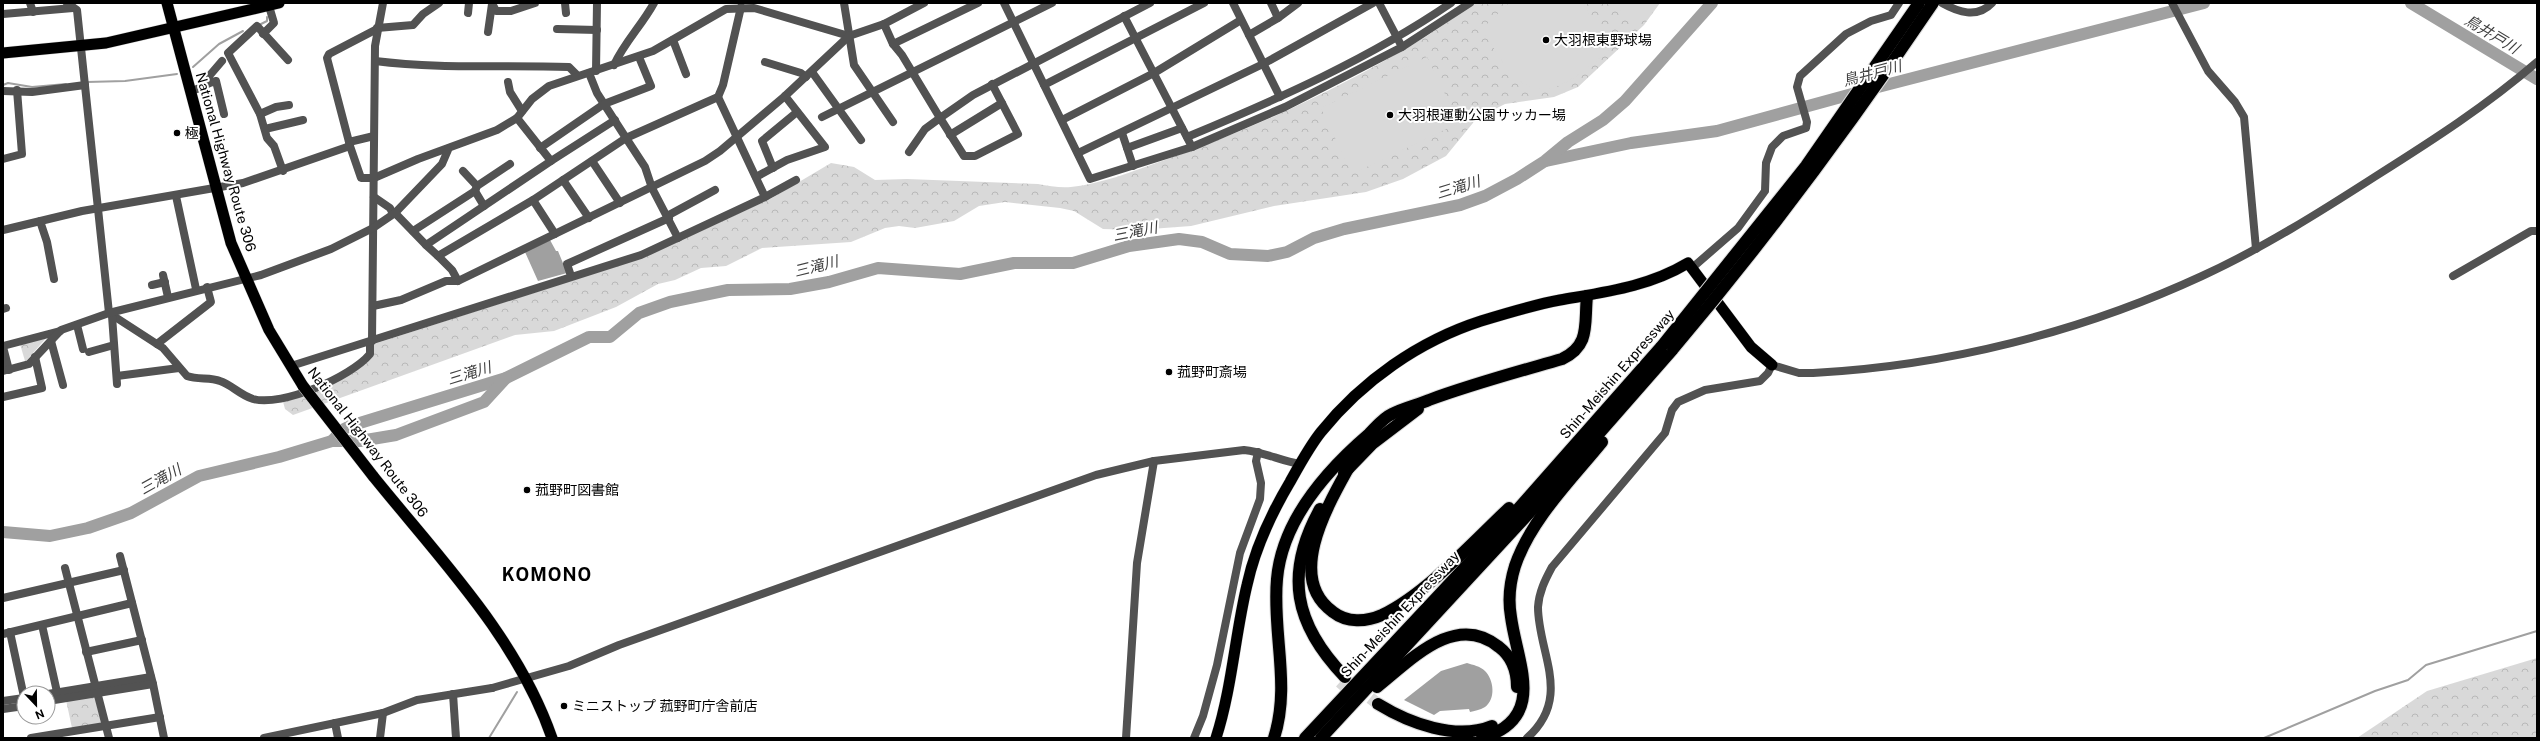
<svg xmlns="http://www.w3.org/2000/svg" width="2540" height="741" font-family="'Public Sans','Noto Sans JP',sans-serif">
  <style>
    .forest { fill: url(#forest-crowns) }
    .pitch { fill: #d9d9d9 }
    .water { fill: #a0a0a0 }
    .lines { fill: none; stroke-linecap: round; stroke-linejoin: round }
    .stream { stroke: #a0a0a0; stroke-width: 2 }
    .river { stroke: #a0a0a0; stroke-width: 12 }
    .motorway-tunnel { stroke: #d9d9d9; stroke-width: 12; stroke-dasharray: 12 6; stroke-linecap: butt }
    .trunk-casing { stroke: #dbdbdb; stroke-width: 12 }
    .motorway-casing { stroke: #dbdbdb; stroke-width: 14 }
    .minor { stroke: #525252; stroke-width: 8 }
    .tertiary { stroke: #525252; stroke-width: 8 }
    .trunk { stroke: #000; stroke-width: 11 }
    .motorway { stroke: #000; stroke-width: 12 }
    .trunk-bridge-casing { stroke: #dbdbdb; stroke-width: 12; stroke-linecap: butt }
    .motorway-bridge-casing { stroke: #dbdbdb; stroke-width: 14; stroke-linecap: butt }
    .trunk-bridge { stroke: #000; stroke-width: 11 }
    .motorway-bridge { stroke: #000; stroke-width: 12 }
    .poi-dot { fill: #000; stroke: #fff; stroke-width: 1.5 }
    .labels { text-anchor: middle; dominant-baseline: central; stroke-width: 4; stroke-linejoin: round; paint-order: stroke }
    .poi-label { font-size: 14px; fill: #000; stroke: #fff; text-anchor: start }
    .street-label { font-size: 14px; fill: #000; stroke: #fff }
    .water-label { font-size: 15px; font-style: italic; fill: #414141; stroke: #fff }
    .district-label { font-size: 18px; font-weight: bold; letter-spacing: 1px; fill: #000; stroke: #fff }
  </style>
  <defs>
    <pattern id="forest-crowns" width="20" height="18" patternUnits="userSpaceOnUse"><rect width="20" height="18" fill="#d9d9d9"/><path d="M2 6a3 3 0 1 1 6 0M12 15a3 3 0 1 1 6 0" fill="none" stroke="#b8b8b8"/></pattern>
  </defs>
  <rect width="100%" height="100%" fill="#fff"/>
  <g class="forest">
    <path d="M1475 3H1660L1644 25 1578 87 1554 97 1505 104 1477 118 1446 156 1403 179 1366 192 1274 206 1191 226 1137 230 1103 229 1074 211 1060 208 1005 202 979 206 954 221 915 228 899 226 885 228 851 242 762 248 726 266 701 268 675 280 658 284 616 307 554 331 515 335 293 415 285 409 282 398 355 370 374 344 642 258 772 198 831 163 854 167 875 180 907 179 1038 184C1049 186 1060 188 1071 187 1101 184 1134 171 1162 161 1251 130 1339 89 1420 40 1439 29 1457 15 1475 3Z"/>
    <path d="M48 336 26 361H25L20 344Z"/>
    <path d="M2537 658V738H2357L2427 691Z"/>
    <path d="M95 697 101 722 99 724 72 728 66 700Z"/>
  </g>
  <g class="pitch">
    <path d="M1509 3H1583L1610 50C1582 71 1547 110 1513 75 1502 63 1493 46 1483 32L1485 26Z"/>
    <path d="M1615 3H1654L1641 21 1631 25Z"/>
    <path d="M1427 57 1459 123 1352 174 1321 108Z"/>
  </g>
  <g class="water">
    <path d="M550 240 556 251H558L567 273 538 281 525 252Z"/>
    <path d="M1467 663C1473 665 1480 666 1485 671 1494 680 1496 699 1485 707 1480 710 1474 711 1470 712L1469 709 1440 711 1434 715 1404 700 1441 671Z"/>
  </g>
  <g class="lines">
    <g class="stream">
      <path d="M261 24 267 21V17"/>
      <path d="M193 67 219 44 243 31"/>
      <path d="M87 82 125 81 177 74"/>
      <path d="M3 85 8 83 32 87 66 84"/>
      <path d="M489 738 517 692"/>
      <path d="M2264 738 2375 691 2408 680 2426 665 2537 631"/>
    </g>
    <g class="river">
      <path d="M2411 3 2537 79"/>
      <path d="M1546 161 1631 143 1717 131 1874 88 2204 3"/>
      <path d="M332 441 342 430 350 426 506 378 589 337H610L639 313 670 302 728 290 790 289 829 282 878 268 960 274 1014 263H1073L1129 246 1179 239 1202 242 1230 254 1268 256 1287 252 1314 238 1344 229 1460 205 1485 196 1517 179 1545 161 1568 142 1603 120 1625 101 1712 3"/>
      <path d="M3 532 50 536 88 528 131 513 199 476 279 457 332 441H360L396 435 484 402 506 378"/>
    </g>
    <g class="motorway-tunnel">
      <path d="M1340 682 1357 697"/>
      <path d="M1356 687 1378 704"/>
    </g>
    <g class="trunk-casing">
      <g id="trunk">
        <path d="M167 3 231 243 269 330 303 386"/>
        <path d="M3 53 106 43 279 3"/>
        <path d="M373 476C439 558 517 637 552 738"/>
        <path d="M1216 738C1232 688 1235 635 1247 585 1255 548 1271 514 1290 482 1299 466 1309 447 1321 432 1362 381 1419 341 1481 321 1507 313 1533 305 1560 300 1605 292 1648 287 1688 263L1751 347 1772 365"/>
      </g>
    </g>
    <g class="motorway-casing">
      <g id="motorway">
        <path d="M1349 467C1328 505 1285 578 1333 612 1347 623 1366 622 1382 615 1426 594 1473 542 1509 508"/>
        <path d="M1344 473 1372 444 1418 409"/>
        <path d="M1320 509C1284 574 1294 624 1345 677"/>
        <path d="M1377 687C1410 661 1455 611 1499 647 1511 656 1517 671 1517 687"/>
        <path d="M1378 704C1409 723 1456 741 1492 726"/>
        <path d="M1274 738C1291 685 1272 633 1277 579 1282 521 1327 470 1369 434 1376 427 1383 418 1392 414 1403 408 1417 405 1429 400 1472 384 1517 372 1562 359 1591 345 1584 324 1587 296"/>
        <path d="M1305 738 1496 534 1662 346"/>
        <path d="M1321 738 1531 511 1673 349"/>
        <path d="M1482 738C1548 718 1517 663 1511 617 1508 600 1510 582 1515 566 1531 519 1572 479 1602 442"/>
      </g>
    </g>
    <g class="minor">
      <path d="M30 3 33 12"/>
      <path d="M67 3 77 10 109 313 163 348 187 376C198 380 210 377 220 381 232 385 240 395 253 399 282 407 351 377 370 354V342"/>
      <path d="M492 3 496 11H511L535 3"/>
      <path d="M565 3 566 13"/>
      <path d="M844 3 854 65 893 122"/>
      <path d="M1004 3 1090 179 1192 147 1124 16"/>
      <path d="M1233 3 1280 97"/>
      <path d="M1271 3 1278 18"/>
      <path d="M1942 3C1958 12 1977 19 1992 3"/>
      <path d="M2172 3 2208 71 2235 102 2244 117 2256 249"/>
      <path d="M468 13 469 3"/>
      <path d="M3 14 73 8"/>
      <path d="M884 24 893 44 902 55 940 118 973 95 1150 3"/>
      <path d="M377 28 413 25 423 14 439 3"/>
      <path d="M557 29 597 30"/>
      <path d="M488 32 492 4"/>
      <path d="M263 34 274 23 269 6"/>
      <path d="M1249 35 1278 18 1298 3"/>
      <path d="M673 40 686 74"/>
      <path d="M893 44 978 3"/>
      <path d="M1402 47 1470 3"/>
      <path d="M375 61C439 69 504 65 569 67L577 75"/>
      <path d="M765 62 801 73 806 77"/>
      <path d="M614 65C624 43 642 25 654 3"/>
      <path d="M596 71 597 3"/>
      <path d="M812 72 861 140"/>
      <path d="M589 73 597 93 626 138 718 97 723 85 741 7"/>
      <path d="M508 82 510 92 522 111"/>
      <path d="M206 83 210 75 222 61"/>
      <path d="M1044 85 1204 3"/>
      <path d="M3 91 32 92 85 85"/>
      <path d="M190 91C201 89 206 83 216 81L224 114"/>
      <path d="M260 114 276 107 289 105"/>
      <path d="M822 117 1052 3"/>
      <path d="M1062 120 1154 73 1241 20"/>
      <path d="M265 129 303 120"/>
      <path d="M1122 133 1127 148 1182 128"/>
      <path d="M950 135 1002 103"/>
      <path d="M1187 137C1278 99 1369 59 1451 3"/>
      <path d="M349 142 327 58 329 54 377 29"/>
      <path d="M350 146 361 178H374L418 159 497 130 517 118 532 99 549 86 653 51 726 9 754 8 849 36 884 24 924 3"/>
      <path d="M1192 147 1285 107 1402 47 1379 3"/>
      <path d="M540 148 604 104 651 86 639 57"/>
      <path d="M1127 148 1133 166"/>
      <path d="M909 152 925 129 940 118 964 156H975L1018 134 992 84"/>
      <path d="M1078 153 1263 64 1373 3"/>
      <path d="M3 159 22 154 17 90"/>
      <path d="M551 161 615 120"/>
      <path d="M592 161 620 203"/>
      <path d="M773 168 762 141 797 112"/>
      <path d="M283 171 274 146 267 138 260 114 228 53 257 26 288 60"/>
      <path d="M463 171 477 186"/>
      <path d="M756 177 787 160 825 147 785 96"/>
      <path d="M563 180 589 218"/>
      <path d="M475 191 484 206"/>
      <path d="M176 196 196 289"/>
      <path d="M374 197 390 208 393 214"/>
      <path d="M765 197 796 180"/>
      <path d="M533 200 555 234"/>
      <path d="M395 213 442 164 448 150"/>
      <path d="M667 216 715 190"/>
      <path d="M40 221 47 242 54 279"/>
      <path d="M3 230 82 211 243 183 350 146 349 142 374 136"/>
      <path d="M413 231 475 191 477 186 510 164"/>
      <path d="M426 245 438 256 533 200 626 138 645 167 652 188 678 238"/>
      <path d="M438 256 452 270 458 281"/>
      <path d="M1692 268 1738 228 1765 191 1766 163 1772 147 1783 136 1806 128 1807 122 1797 87 1800 76 1846 34 1871 21 1891 15 1899 3"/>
      <path d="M163 275 168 297"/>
      <path d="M571 276 567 264 669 218"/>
      <path d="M2453 276 2531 231H2537"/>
      <path d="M152 285 165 282"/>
      <path d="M373 306 401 300 446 281H458L705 161 720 151 785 96 849 36"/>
      <path d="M3 309 6 308"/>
      <path d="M112 316 117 384"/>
      <path d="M77 325 83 349"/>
      <path d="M51 341 63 385"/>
      <path d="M372 341 375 46 383 3"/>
      <path d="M157 344 211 302 207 287"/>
      <path d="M3 346 60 331"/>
      <path d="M3 347 9 370"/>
      <path d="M89 352 114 345"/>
      <path d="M291 366 641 255 765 197 718 97"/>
      <path d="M3 371 29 364 61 330 109 313 261 275 331 249 373 228 395 213 426 245 551 161 517 118"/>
      <path d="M117 376 179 368"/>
      <path d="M3 397 42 388 35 357"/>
      <path d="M120 556 153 684 164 738"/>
      <path d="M65 568 109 738"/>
      <path d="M3 598 124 570"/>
      <path d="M42 625 57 692"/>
      <path d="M10 632 24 697"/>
      <path d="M3 634 132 603"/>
      <path d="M86 652 142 640"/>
      <path d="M48 694 151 677"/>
      <path d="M453 694 456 738"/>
      <path d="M3 701 24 698"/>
      <path d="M48 701 153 684"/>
      <path d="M3 709 24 706"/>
      <path d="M335 723 338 738"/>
      <path d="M31 738 160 717"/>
      <path d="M264 738 383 713 417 700 492 688"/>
      <path d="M380 738 383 713"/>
      <path d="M1126 738 1137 563 1154 461"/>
      <path d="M1194 738 1203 716 1217 665 1240 553 1260 499 1261 483 1256 461 1258 452"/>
      <path d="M1527 738C1573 697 1538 653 1538 607 1539 592 1545 580 1552 567L1665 433 1672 410 1678 402 1705 390 1760 381 1768 373 1772 365"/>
    </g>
    <g class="tertiary">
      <path d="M1772 365 1799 373H1813C1946 366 2081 332 2202 276 2263 248 2320 212 2376 176 2433 140 2486 106 2537 62"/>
      <path d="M492 688 569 666 619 645 1096 475 1154 461 1244 450C1264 452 1281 461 1300 464"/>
    </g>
    <use href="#trunk" class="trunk"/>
    <use href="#motorway" class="motorway"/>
    <g class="trunk-bridge-casing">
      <path id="trunk-bridge" d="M303 386 373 476"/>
    </g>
    <g class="motorway-bridge-casing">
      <g id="motorway-bridge">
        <path d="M1662 346 1806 166 1919 3"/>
        <path d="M1673 349C1766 239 1852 123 1933 3"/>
      </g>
    </g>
    <use href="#trunk-bridge" class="trunk-bridge"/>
    <use href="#motorway-bridge" class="motorway-bridge"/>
  </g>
  <g class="poi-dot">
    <circle cx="1546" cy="40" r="4"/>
    <circle cx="1390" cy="115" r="4"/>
    <circle cx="177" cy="133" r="4"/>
    <circle cx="1169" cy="372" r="4"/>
    <circle cx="527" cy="490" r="4"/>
    <circle cx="564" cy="706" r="4"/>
  </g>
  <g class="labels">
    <g class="poi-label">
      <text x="1554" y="40">大羽根東野球場</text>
      <text x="1398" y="115">大羽根運動公園サッカー場</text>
      <text x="185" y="133">極</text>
      <text x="1177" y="372">菰野町斎場</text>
      <text x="535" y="490">菰野町図書館</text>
      <text x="572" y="706">ミニストップ 菰野町庁舎前店</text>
    </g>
    <g class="street-label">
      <text transform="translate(226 162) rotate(74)">National Highway Route 306</text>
      <text transform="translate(1617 374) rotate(-49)">Shin-Meishin Expressway</text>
      <text transform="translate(368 442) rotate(52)">National Highway Route 306</text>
      <text transform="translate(1400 614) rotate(-47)">Shin-Meishin Expressway</text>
    </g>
    <g class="water-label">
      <text transform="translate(2492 34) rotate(31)">鳥井戸川</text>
      <text transform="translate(1872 73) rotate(-15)">鳥井戸川</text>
      <text transform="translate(1458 187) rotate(-17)">三滝川</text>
      <text transform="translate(1135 231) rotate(-11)">三滝川</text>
      <text transform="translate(816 266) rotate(-14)">三滝川</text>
      <text transform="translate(469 373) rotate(-17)">三滝川</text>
      <text transform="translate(160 479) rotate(-29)">三滝川</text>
    </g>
    <g class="district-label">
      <text x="547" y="574">KOMONO</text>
    </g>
  </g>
  <rect width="2540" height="741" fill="none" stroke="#000000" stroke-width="8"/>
  <g transform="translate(36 705) rotate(158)"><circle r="19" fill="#ffffff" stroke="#999999"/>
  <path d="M0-3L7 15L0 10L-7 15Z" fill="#000000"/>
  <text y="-6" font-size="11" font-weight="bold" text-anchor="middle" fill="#000000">N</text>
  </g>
</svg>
